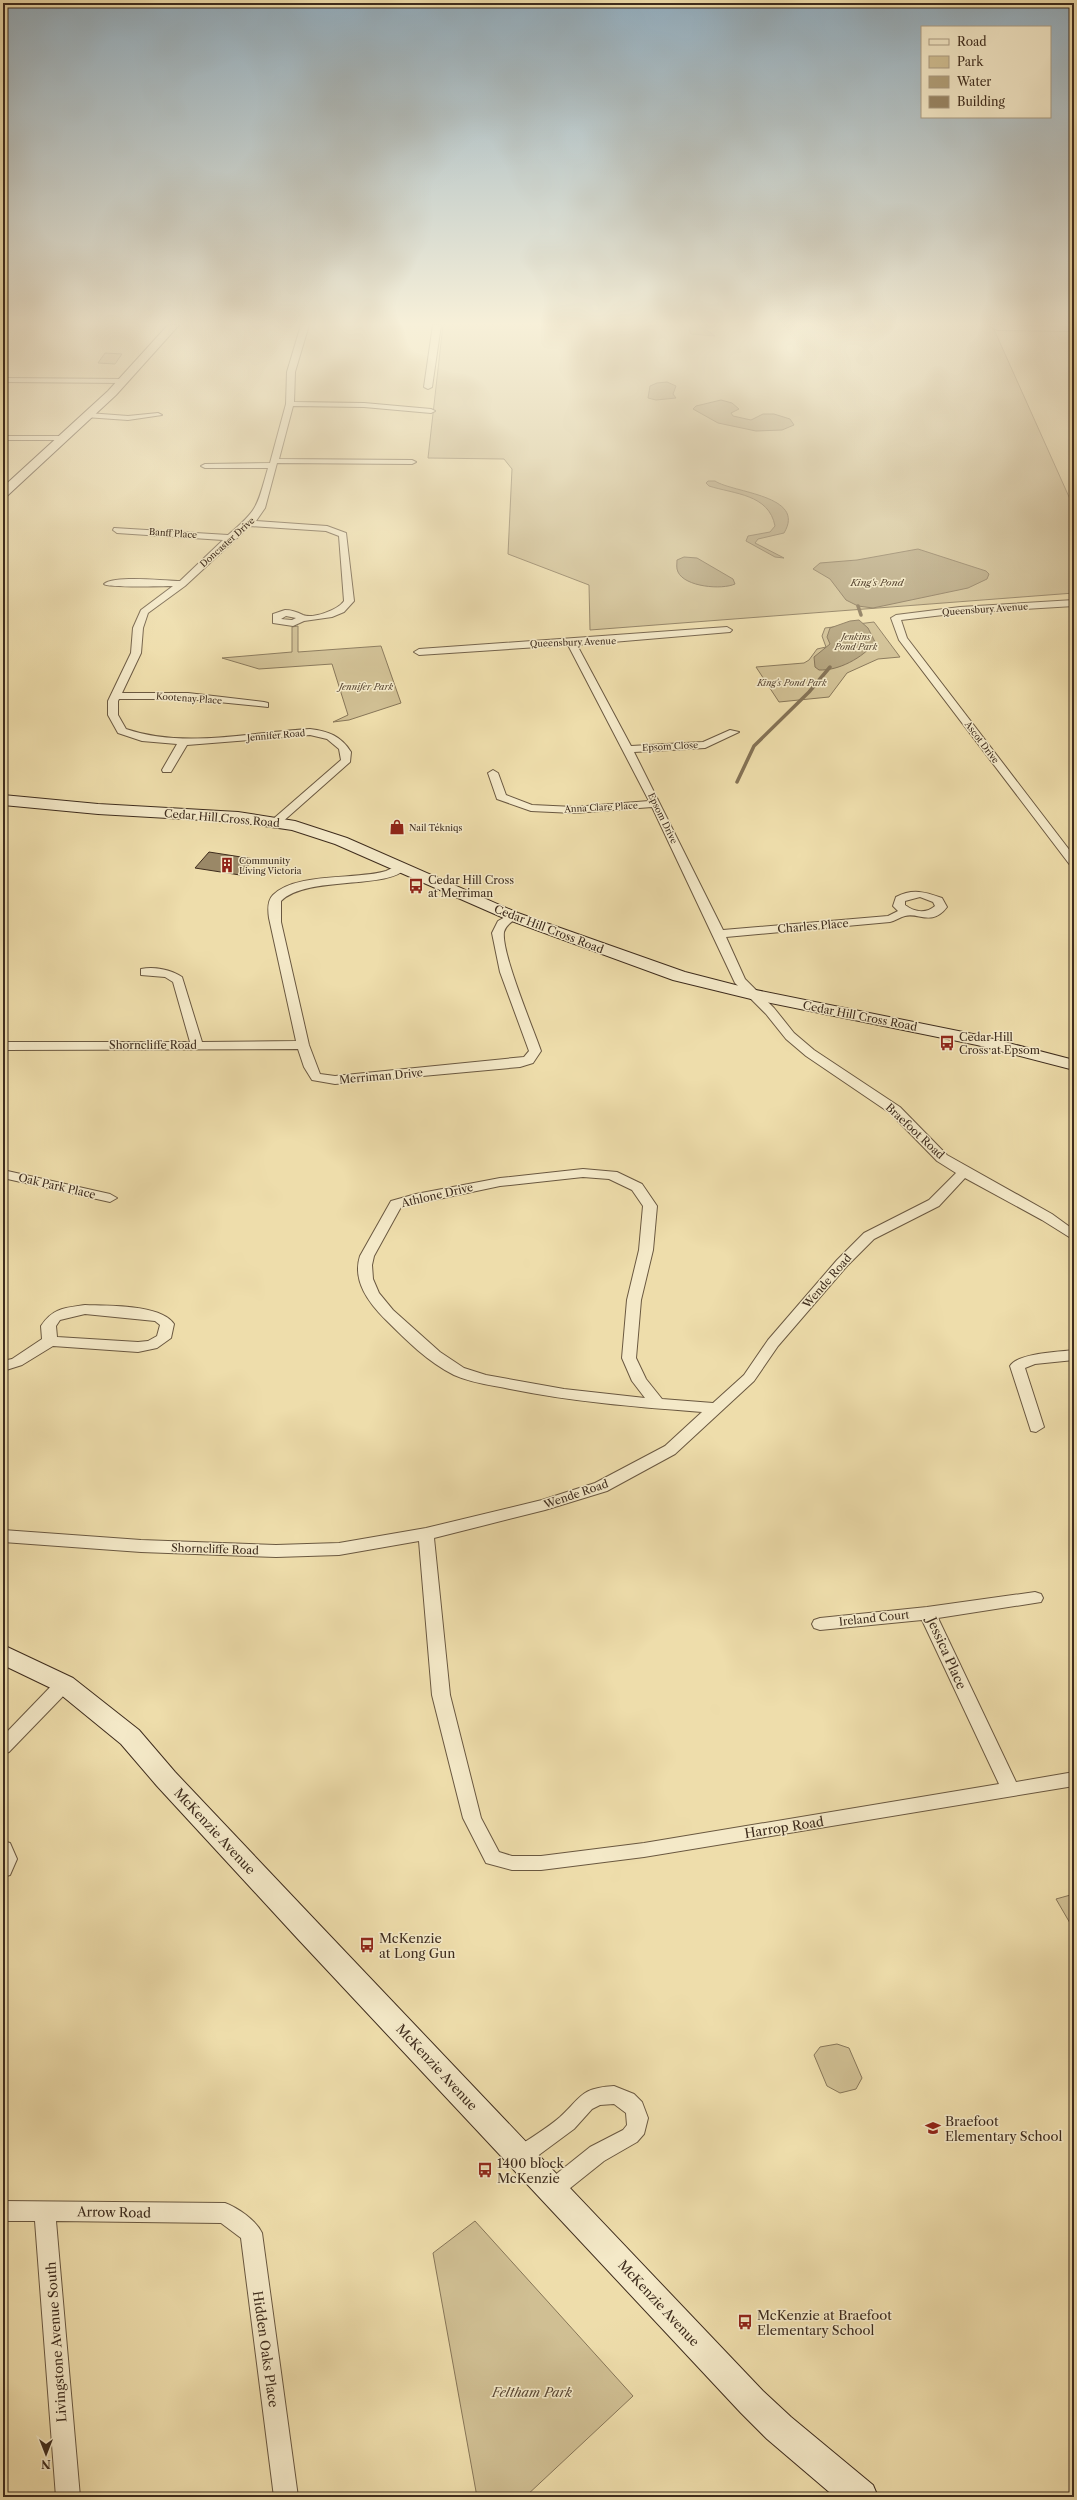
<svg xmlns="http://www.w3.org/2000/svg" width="1077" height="2500" font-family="'Libre Caslon Text',serif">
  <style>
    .green { fill: #d0bf93; stroke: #877658 }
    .water { fill: #b2a17b; stroke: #847255 }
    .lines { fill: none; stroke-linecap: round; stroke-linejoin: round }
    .stream { stroke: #847255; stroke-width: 3.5 }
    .building { fill: #9a8867; stroke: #3e2c1d }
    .street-casing { stroke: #6a5840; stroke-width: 2 }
    .secondary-casing { stroke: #3e2c1d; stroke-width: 2 }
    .street { fill: #f4e9c8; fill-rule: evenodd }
    .secondary { fill: #f4e9c8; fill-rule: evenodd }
    .labels { text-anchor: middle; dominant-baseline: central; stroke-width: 3; stroke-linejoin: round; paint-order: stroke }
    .far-street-label { font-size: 9px; fill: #3e2c1d; stroke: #f4e9c8 }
    .far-park-label { font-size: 9px; font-style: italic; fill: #5b4935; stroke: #f4e9c8 }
    .far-poi-label { font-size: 9px; fill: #3e2c1d; stroke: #f4e9c8; text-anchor: start }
    .far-water-label { font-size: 10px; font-style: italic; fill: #5b4934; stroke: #f4e9c8 }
    .street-label { font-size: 11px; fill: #3e2c1d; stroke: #f4e9c8 }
    .poi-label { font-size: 11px; fill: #3e2c1d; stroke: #f4e9c8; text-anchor: start }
    .near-street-label { font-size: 13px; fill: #3e2c1d; stroke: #f4e9c8 }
    .near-poi-label { font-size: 13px; fill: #3e2c1d; stroke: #f4e9c8; text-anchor: start }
    .near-park-label { font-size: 13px; font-style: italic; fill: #5b4935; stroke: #f4e9c8 }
  </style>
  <rect width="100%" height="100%" fill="#eeddab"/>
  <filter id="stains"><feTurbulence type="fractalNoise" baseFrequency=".005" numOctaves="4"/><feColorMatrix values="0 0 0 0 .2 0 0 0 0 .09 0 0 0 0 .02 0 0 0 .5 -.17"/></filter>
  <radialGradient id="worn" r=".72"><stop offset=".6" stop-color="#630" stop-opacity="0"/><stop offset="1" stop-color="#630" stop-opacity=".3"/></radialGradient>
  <g class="green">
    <path d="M443 325H992L1074 508V593L590 630 589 585 508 554 512 469 504 459 428 458Z"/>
    <path d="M105 353 122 354 115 364 98 363Z"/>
    <path d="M874 622 900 657 878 659 847 673 829 697 779 702 756 667 804 663 809 660 817 649 826 647 822 636 825 628Z"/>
    <path d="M298 626V652L381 646 401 703 349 720 333 722 348 715 332 664 259 669 222 658 292 652V627Z"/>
    <path d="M1074 1894V1930L1056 1899Z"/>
    <path d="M837 2044 849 2048 862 2078 856 2089 840 2093 827 2086 814 2055 820 2047Z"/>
    <path d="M475 2221 633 2396 525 2497H477L433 2253Z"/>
  </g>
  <g class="water">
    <path d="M691 325H708L705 329 715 336 691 334 689 330Z"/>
    <path d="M667 382 676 386 673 394 676 398 656 400 648 398 650 386 657 383Z"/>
    <path d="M721 400 732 403 739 409 731 413 733 416 751 420 763 414H774L790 419 794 425 782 430 756 431 718 423 693 409 696 406Z"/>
    <path d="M708 481H715C733 493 807 495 784 533L758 539 755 543 784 558 775 557 746 541 748 536 770 532 775 526C769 494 734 494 709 486L706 483Z"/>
    <path d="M918 549 986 571 989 574 987 579 968 588 873 608 858 606 846 600 830 579 813 569 820 563 857 560Z"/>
    <path d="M684 557 697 558 733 579 735 584C722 590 685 587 678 572 676 568 677 564 677 560Z"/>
    <path d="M859 620 868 628 875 642C863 658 838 671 819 670L815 667 814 657 830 644 827 637 830 628 850 621Z"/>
  </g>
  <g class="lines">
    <g class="stream">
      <path d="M858 606 861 615"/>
      <path d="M737 782 754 746 809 692 830 667"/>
    </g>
  </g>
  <path class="building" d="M209 852 254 859 240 875 195 868Z"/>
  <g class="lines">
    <g class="street-casing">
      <g id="street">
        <path d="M301 325H309L295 372 294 402 364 403 431 409 435 411 431 413 364 407 293 406 279 459 412 460 416 462 412 464 277 463 265 508 256 521 327 526 346 533 354 601 344 612 332 617 304 621 293 626 273 623V614C277 613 281 611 285 610 292 610 297 612 303 615 313 619 338 610 344 601L339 536 326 531 250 526 185 586 148 613 143 628 141 653 122 693H188L264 702 268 703V707L188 699H119L118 701V715L126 729C185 749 249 732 310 729 328 731 341 736 351 752L350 762 280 824 276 825 271 822 272 820 341 760 339 749 327 739 310 735 187 745 171 772H163L162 770 177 744 142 741 118 733 108 715V701L131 653 133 628 141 610 173 586C163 586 108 588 104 584 114 575 165 581 180 581L223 540 117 533 113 530 114 528 228 535C259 509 257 506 268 468H205L201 466 205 464 270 463 286 404 287 372ZM286 616 296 618 292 620 281 619Z"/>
        <path d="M433 325H441L432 387 428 389 424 387Z"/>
        <path d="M988 325 1074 327V331L997 330Z"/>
        <path d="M3 378 124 379 128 381 124 383 3 382Z"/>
        <path d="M88 413 128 416 158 413 162 415 128 420 85 417 84 415Z"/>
        <path d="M3 436H61L65 438 61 440H3Z"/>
        <path d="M1074 600V606L960 613 901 620 907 638 1074 856V866L1070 865 899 640 891 618 896 615 960 607Z"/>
        <path d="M727 627 732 630 730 632 577 645 631 746 703 742 730 730 739 732 705 748 634 752 723 930 888 916 898 911 893 906 896 897C913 888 925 892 942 898L947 907C932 927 918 912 905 916 900 917 895 921 890 922L726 937 745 979 774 1008 794 1033 814 1050 900 1107 947 1155 1052 1214 1074 1230V1240L1042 1220 965 1178 939 1206 874 1239 847 1266 778 1346 754 1381 675 1454 607 1491 545 1510 434 1538 450 1695 481 1818 499 1852 512 1856H541L644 1843 999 1784 922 1620 820 1630 814 1628 812 1624 814 1620 820 1618 927 1607 1035 1592 1041 1594 1043 1598 1041 1602 938 1618 1016 1782 1074 1772V1786L644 1857 541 1870H512L486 1863 463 1818 432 1695 419 1541 339 1555 276 1557 141 1552 3 1542V1530L141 1540 276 1545 339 1543 426 1528 542 1500 595 1483 665 1446 702 1412C638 1407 574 1402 510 1389 491 1385 472 1383 454 1375 428 1362 406 1340 386 1320 369 1303 352 1281 360 1256L391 1201 416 1194 500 1178 583 1169 617 1172 642 1184 657 1206 653 1250 641 1300 636 1358 646 1379 662 1399 713 1403 744 1375 768 1340 837 1260 864 1233 929 1200 956 1173 937 1161 890 1113 806 1056 786 1039 766 1014 735 983 652 807 574 813 531 811 497 799 488 773 493 770 498 773 506 795 532 805 574 807 649 801 568 645 419 655 414 652 419 649ZM920 897 933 902 935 906C926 914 914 912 905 905V901ZM583 1177 609 1179 632 1190 643 1206 639 1250 627 1300 622 1358 632 1381 645 1398 564 1389 486 1375 464 1368 440 1352 393 1310 379 1293 373 1279 372 1265 374 1256 401 1207 500 1186Z"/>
        <path d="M400 865 406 868C389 890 307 875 281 901V922L309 1045 320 1074 335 1076 524 1057 529 1051 500 972 492 933 498 921 512 913 518 916C513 922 506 924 504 932 501 952 533 1028 541 1051L533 1063 520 1067 335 1084 312 1080 304 1067 298 1049 3 1050V1042H190L173 982 165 977 141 975V969C155 966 171 970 182 977L202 1042 296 1041 269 918C268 911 267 901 273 895 296 872 357 880 386 871 391 869 395 866 400 865Z"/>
        <path d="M3 1170 110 1194 117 1198 110 1202 3 1178Z"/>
        <path d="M85 1305C108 1306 161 1304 174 1324L171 1338 157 1348 138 1352 53 1346 22 1365 3 1371V1361L12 1359 42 1339 41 1326C53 1308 64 1308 85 1305ZM85 1314 155 1321 160 1325 157 1336 148 1341 138 1342 57 1337 56 1326 60 1320Z"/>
        <path d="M1074 1350V1360L1035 1364 1025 1368 1044 1427 1036 1432 1031 1431 1010 1366C1018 1353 1059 1352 1074 1350Z"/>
        <path d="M64 1678 70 1679 73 1684 70 1689 9 1752 3 1754V1736L58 1679Z"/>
        <path d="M3 1841 10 1843 17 1859 10 1875 3 1877Z"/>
        <path d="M614 2086 634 2094 642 2102 648 2118 644 2134 637 2142 604 2161 559 2197 552 2199 545 2197 541 2190 545 2183 590 2147 623 2130 627 2125 626 2113 614 2104 600 2105 592 2109 574 2129 528 2163 521 2165 514 2163 511 2156 514 2149C529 2139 546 2129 560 2117 582 2097 580 2088 614 2086Z"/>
        <path d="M3 2201 225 2203C238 2208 256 2220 262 2233L298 2497H274L241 2238 221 2223 56 2221 80 2497H56L35 2221H3Z"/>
      </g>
    </g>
    <g class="secondary-casing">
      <g id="secondary">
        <path d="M168 325H179L116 395 7 496 3 497V487L108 391Z"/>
        <path d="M3 795 98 804 238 812 295 821 347 838 518 913 685 972 751 989 978 1035 1074 1060V1070L977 1045 751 999 673 980 506 919 335 844 292 830 238 822 98 814 3 805Z"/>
        <path d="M3 1645 73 1678 139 1730 175 1772 317 1922 763 2391 791 2417 873 2485 878 2497H835L767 2439 741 2413 297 1938 157 1786 121 1744 55 1690 3 1665Z"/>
      </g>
    </g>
    <use href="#street" class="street"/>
    <use href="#secondary" class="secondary"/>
  </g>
  <linearGradient id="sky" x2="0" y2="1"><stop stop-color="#92acbc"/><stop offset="0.48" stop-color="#f7f0d9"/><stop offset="1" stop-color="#f7f0d9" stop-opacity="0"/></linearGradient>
  <rect width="1077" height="675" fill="url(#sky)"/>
  <defs>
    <g id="shop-bare" transform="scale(1.2)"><path d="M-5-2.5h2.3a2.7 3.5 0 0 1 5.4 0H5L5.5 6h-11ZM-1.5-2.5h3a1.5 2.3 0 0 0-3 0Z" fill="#8f2418" stroke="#f4e9c8" stroke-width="2.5" paint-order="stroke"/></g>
    <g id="building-bare" transform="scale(1.2)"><path d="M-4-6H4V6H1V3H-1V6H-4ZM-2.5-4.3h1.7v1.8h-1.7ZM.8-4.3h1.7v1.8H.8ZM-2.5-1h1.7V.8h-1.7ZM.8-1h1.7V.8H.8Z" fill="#8f2418" stroke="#f4e9c8" stroke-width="2.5" paint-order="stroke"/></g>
    <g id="bus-bare" transform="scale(1.2)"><path d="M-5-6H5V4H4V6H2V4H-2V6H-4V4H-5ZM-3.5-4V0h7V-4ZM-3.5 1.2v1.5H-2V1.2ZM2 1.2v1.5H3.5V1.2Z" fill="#8f2418" stroke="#f4e9c8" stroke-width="2.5" paint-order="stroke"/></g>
    <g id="school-bare" transform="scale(1.2)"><path d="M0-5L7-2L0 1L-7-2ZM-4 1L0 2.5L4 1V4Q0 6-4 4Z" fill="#8f2418" stroke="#f4e9c8" stroke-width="2.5" paint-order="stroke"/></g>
  </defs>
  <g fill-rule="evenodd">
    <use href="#shop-bare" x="397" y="827"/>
    <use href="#building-bare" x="227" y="865"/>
    <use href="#bus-bare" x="416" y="886"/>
    <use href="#bus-bare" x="947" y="1043"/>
    <use href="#bus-bare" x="367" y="1945"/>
    <use href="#school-bare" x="933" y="2128"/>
    <use href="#bus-bare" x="485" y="2170"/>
    <use href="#bus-bare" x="745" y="2322"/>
  </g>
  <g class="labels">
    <g class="far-street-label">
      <text transform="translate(173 533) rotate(4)">Banff Place</text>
      <text transform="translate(227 542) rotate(-42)">Doncaster Drive</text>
      <text transform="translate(985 609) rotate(-4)">Queensbury Avenue</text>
      <text transform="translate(573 642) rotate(-2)">Queensbury Avenue</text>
      <text transform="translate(189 698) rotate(4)">Kootenay Place</text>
      <text transform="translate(276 735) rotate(-5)">Jennifer Road</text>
      <text transform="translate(982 742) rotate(53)">Ascot Drive</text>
      <text transform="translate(670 746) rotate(-3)">Epsom Close</text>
      <text transform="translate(601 807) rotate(-3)">Anna Clare Place</text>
      <text transform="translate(663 818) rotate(64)">Epsom Drive</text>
    </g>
    <g class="far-park-label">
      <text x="856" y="636">Jenkins<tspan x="856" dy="10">Pond Park</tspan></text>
      <text x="792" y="682">King's Pond Park</text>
      <text x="366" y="686">Jennifer Park</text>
    </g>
    <g class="far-poi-label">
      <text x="409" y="827">Nail Tékniqs</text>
      <text x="239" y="860">Community<tspan x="239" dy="10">Living Victoria</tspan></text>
    </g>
    <g class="far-water-label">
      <text x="877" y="582">King's Pond</text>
    </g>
    <g class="street-label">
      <text transform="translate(222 818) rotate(5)">Cedar Hill Cross Road</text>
      <text transform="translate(813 926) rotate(-5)">Charles Place</text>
      <text transform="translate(549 929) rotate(21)">Cedar Hill Cross Road</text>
      <text transform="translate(860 1016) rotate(11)">Cedar Hill Cross Road</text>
      <text x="153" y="1045">Shorncliffe Road</text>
      <text transform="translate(381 1076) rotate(-5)">Merriman Drive</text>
      <text transform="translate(915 1131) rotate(43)">Braefoot Road</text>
      <text transform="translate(57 1186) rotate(13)">Oak Park Place</text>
      <text transform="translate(437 1195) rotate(-13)">Athlone Drive</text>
      <text transform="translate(827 1281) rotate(-49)">Wende Road</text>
      <text transform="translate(576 1494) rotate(-19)">Wende Road</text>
      <text transform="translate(215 1549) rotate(2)">Shorncliffe Road</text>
      <text transform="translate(874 1618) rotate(-6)">Ireland Court</text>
    </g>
    <g class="poi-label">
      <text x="428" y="880">Cedar Hill Cross<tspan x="428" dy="13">at Merriman</tspan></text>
      <text x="959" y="1037">Cedar Hill<tspan x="959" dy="13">Cross at Epsom</tspan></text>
    </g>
    <g class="near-street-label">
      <text transform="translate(947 1653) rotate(66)">Jessica Place</text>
      <text transform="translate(784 1827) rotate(-9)">Harrop Road</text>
      <text transform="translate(215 1831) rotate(47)">McKenzie Avenue</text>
      <text transform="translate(437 2067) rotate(47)">McKenzie Avenue</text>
      <text transform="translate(114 2212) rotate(1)">Arrow Road</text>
      <text transform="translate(659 2303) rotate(47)">McKenzie Avenue</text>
      <text transform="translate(56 2342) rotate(-94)">Livingstone Avenue South</text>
      <text transform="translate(266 2349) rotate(82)">Hidden Oaks Place</text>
    </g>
    <g class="near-poi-label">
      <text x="379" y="1938">McKenzie<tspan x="379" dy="15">at Long Gun</tspan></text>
      <text x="945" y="2121">Braefoot<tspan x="945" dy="15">Elementary School</tspan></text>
      <text x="497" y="2163">1400 block<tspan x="497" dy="15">McKenzie</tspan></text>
      <text x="757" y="2315">McKenzie at Braefoot<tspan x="757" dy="15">Elementary School</tspan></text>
    </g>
    <g class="near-park-label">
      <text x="532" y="2392">Feltham Park</text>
    </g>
  </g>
  <rect width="1077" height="2500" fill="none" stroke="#eeddab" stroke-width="16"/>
  <rect x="4" y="4" width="1069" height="2492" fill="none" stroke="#3e2c1d" stroke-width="2"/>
  <rect x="8" y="8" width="1061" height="2484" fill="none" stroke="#3e2c1d"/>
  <rect x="921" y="26" width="130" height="92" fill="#f4e9c8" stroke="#ab9d84"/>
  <rect x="929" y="39" width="20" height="6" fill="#f4e9c8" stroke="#ab9d84"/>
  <text x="957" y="46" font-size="12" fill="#3e2c1d">Road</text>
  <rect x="929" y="56" width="20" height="12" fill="#d0bf93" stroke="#ab9d84"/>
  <text x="957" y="66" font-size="12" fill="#3e2c1d">Park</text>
  <rect x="929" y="76" width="20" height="12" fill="#b2a17b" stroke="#ab9d84"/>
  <text x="957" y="86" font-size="12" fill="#3e2c1d">Water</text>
  <rect x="929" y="96" width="20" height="12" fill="#9a8867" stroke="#ab9d84"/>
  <text x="957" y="106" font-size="12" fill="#3e2c1d">Building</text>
  <g transform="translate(46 2454) rotate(180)" stroke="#f4e9c8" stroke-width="3" paint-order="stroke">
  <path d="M0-3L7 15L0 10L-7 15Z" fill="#3e2c1d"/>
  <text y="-6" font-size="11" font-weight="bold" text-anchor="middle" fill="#3e2c1d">N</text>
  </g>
  <rect width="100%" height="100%" filter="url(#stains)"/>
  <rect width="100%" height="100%" fill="url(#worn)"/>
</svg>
